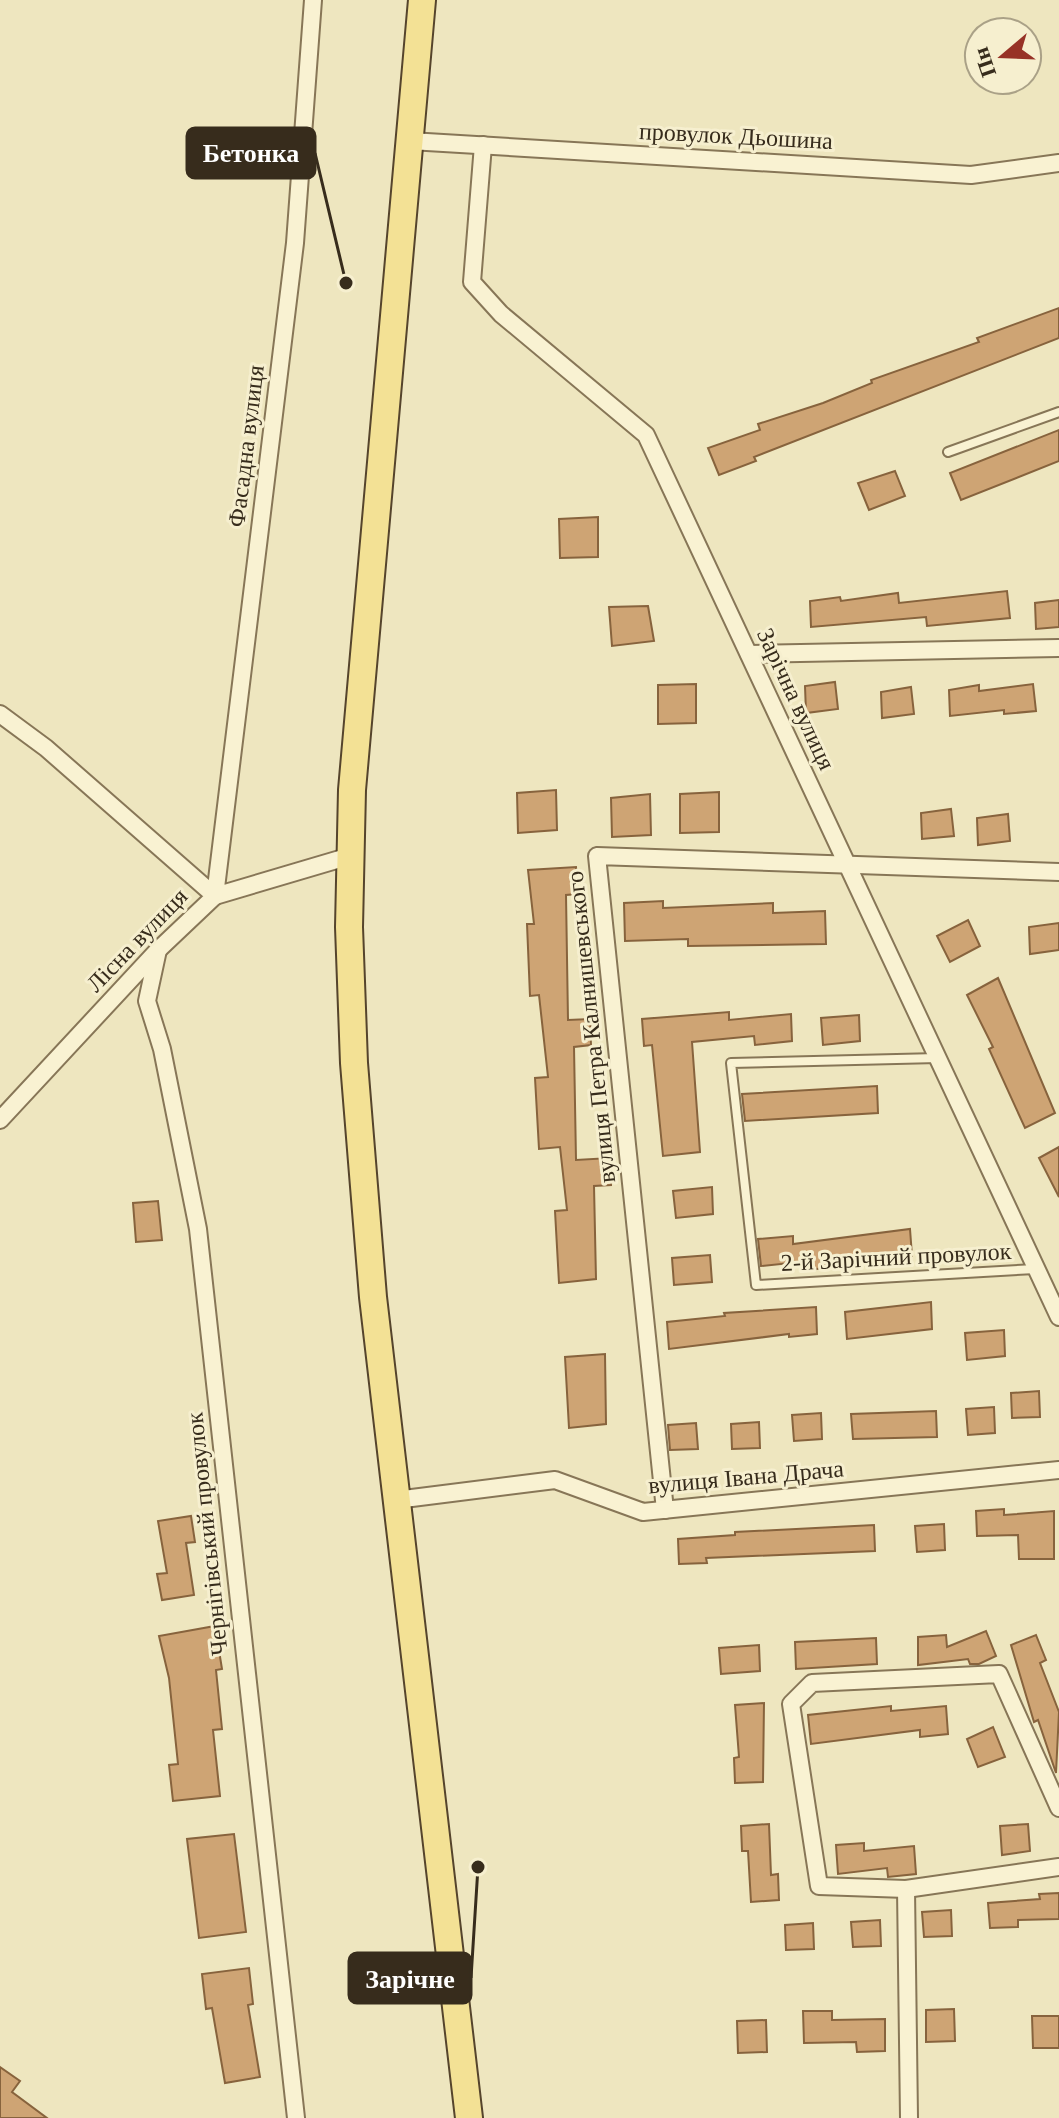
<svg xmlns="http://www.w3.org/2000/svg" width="1059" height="2118" font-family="Georgia,serif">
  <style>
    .building { fill: #cea474; stroke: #87633d; stroke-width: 2 }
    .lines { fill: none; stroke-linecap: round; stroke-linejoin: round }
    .service-casing { stroke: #877657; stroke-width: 12 }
    .minor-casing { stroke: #877657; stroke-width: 20 }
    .primary-casing { stroke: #55442c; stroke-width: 30 }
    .service { stroke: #f9f2d2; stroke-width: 8 }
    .minor { stroke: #f9f2d2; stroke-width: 16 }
    .primary { stroke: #f3e195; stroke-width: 26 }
    .labels { text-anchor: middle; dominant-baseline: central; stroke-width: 6; stroke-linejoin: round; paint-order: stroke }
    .street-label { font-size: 24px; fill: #372c1c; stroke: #f6efcf }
    .leader { fill: none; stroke: #372c1c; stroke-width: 3 }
    .callout-dot { fill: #372c1c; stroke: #f6efcf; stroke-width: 3 }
    .callout { fill: #372c1c; stroke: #372c1c; stroke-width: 3 }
    .callout-label { font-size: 26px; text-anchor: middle; font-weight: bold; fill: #fff }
  </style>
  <rect width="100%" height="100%" fill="#eee6bf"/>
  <g class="building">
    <path d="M1059 308V338L754 457 756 461 719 475 708 448 760 430 758 424 823 403 872 383 871 380 979 342 977 338Z"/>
    <path d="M1059 430V461L961 500 950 473Z"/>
    <path d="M895 471 905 496 869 510 858 483Z"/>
    <path d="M598 517V557L560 558 559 519Z"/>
    <path d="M1007 591 1010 618 927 626 926 617 811 627 810 601 840 597 841 601 898 593 899 603Z"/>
    <path d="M1059 600V627L1036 629 1035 603Z"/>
    <path d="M648 606 654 641 612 646 609 607Z"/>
    <path d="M835 682 838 709 806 713 805 686Z"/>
    <path d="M696 684V723L658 724V685Z"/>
    <path d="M1033 684 1036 711 1004 714V710L950 716 949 690 979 685V691Z"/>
    <path d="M911 687 914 714 882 718 881 692Z"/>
    <path d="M556 790 557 830 518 833 517 793Z"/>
    <path d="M719 792V832L680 833V794Z"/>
    <path d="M650 794 651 835 612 837 611 798Z"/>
    <path d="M951 809 954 836 922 839 921 813Z"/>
    <path d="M1008 814 1010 841 978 845 977 818Z"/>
    <path d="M576 867 578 894 566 895 568 1020 590 1019 591 1045 574 1047 576 1160 610 1158 611 1185 594 1186 596 1279 559 1283 555 1211 567 1210 560 1147 539 1149 535 1078 548 1077 539 995 530 996 527 924H534L528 870Z"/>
    <path d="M663 901V908L773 903V913L825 911 826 944 688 946V939L625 941 624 903Z"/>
    <path d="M968 920 980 946 950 962 937 936Z"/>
    <path d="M1059 923V950L1030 954 1029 927Z"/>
    <path d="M998 978 1055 1113 1025 1128 989 1049 993 1047 967 995Z"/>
    <path d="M729 1012V1020L791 1014 792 1041 755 1045 754 1036 692 1042 700 1152 663 1156 652 1045 644 1046 642 1019Z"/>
    <path d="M859 1015 860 1041 823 1045 821 1018Z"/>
    <path d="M877 1086 878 1113 745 1121 742 1094Z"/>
    <path d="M1059 1147V1197L1039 1158Z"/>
    <path d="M712 1187 713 1214 676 1218 673 1191Z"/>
    <path d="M158 1201 162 1240 136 1242 133 1203Z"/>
    <path d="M910 1229 912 1256 809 1270V1261L761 1266 758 1239 793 1236V1244Z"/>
    <path d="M710 1255 712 1282 674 1285 672 1258Z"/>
    <path d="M931 1302 932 1329 847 1339 845 1312Z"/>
    <path d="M816 1307 817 1334 789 1337V1334L669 1349 667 1322 725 1316 724 1313Z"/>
    <path d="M1004 1330 1005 1356 967 1360 965 1333Z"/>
    <path d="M605 1354 606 1424 569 1428 565 1357Z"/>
    <path d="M1039 1391 1040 1417 1012 1418 1011 1393Z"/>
    <path d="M994 1407 995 1433 968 1435 966 1409Z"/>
    <path d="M936 1411 937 1437 853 1439 851 1414Z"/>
    <path d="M821 1413 822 1439 794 1441 792 1415Z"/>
    <path d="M759 1422 760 1448 732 1449 731 1424Z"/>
    <path d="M696 1423 698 1449 670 1450 668 1425Z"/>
    <path d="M1004 1509V1515L1054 1511V1559H1019L1018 1535 977 1536 976 1511Z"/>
    <path d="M191 1516 195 1542 186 1543 194 1595 162 1600 157 1574 167 1573 158 1521Z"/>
    <path d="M944 1524 945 1550 917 1552 915 1526Z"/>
    <path d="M874 1525 875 1551 706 1558 707 1563 679 1564 678 1539 735 1535V1532Z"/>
    <path d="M215 1626 222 1669 216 1670 222 1729 213 1730 220 1796 173 1801 169 1765 178 1764 169 1678 159 1636Z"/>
    <path d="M986 1631 996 1656 979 1664H970L968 1659 918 1665V1637L946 1635 947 1647Z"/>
    <path d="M1036 1635 1046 1660 1040 1663 1059 1712 1056 1773 1038 1720 1034 1722 1011 1645Z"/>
    <path d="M876 1638 877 1664 796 1669 795 1642Z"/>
    <path d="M759 1645 760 1671 721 1674 719 1648Z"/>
    <path d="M764 1703 763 1782 735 1783 734 1758 739 1757 735 1705Z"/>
    <path d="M891 1706V1711L946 1706 948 1734 920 1737V1730L811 1744 808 1715Z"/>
    <path d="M993 1727 1005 1757 978 1767 967 1739Z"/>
    <path d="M769 1824 771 1875 778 1874 779 1900 751 1902 748 1851H742L741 1826Z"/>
    <path d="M1028 1824 1030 1851 1002 1855 1000 1826Z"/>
    <path d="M234 1834 246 1932 199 1938 187 1839Z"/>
    <path d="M864 1843V1851L914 1846 916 1874 888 1877 887 1868 838 1874 836 1845Z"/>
    <path d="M1059 1893V1919L1018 1920V1927L990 1928 988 1903 1040 1899 1039 1894Z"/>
    <path d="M951 1910 952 1936 924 1937 922 1912Z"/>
    <path d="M880 1920 881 1946 853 1947 851 1922Z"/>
    <path d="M813 1923 814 1949 786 1950 785 1925Z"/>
    <path d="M249 1968 253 2004 248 2005 260 2077 225 2083 212 2008 206 2009 202 1974Z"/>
    <path d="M954 2009 955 2041 926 2042V2010Z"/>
    <path d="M803 2011H832V2020L885 2019V2051L857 2052 856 2042 804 2043Z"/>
    <path d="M1032 2016H1059V2048H1033Z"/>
    <path d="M766 2020 767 2052 738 2053 737 2021Z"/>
    <path d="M0 2067 20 2081 12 2092 47 2118H0Z"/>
  </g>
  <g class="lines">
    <g class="service-casing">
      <g id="service">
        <path d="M948 452 1059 412"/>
        <path d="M938 1058 731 1063 756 1285 1035 1269"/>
      </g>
    </g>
    <g class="minor-casing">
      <g id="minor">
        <path d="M313 0 295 243 215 896 350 856"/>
        <path d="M410 141 971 175 1059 163"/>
        <path d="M483 145 472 282 501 314 646 435 1059 1317"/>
        <path d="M749 654 1059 648"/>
        <path d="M0 714 46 748 215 896 158 950 0 1120"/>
        <path d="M158 950 147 1001 162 1049 198 1229 296 2118"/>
        <path d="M396 1500 555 1480 643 1512 1059 1470"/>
        <path d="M665 1510 597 856 1059 872"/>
        <path d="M1059 1808 999 1674 812 1683 791 1704 819 1886 906 1889 1059 1867"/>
        <path d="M906 1889 909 2118"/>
      </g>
    </g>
    <g class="primary-casing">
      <path id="primary" d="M422 0 352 790 349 927 354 1063 373 1297 469 2118"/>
    </g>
    <use href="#service" class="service"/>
    <use href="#minor" class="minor"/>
    <use href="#primary" class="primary"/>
  </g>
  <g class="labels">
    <g class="street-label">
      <text transform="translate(736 136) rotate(3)">провулок Дьошина</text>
      <text transform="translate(246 446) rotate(-83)">Фасадна вулиця</text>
      <text transform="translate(796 699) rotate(65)">Зарічна вулиця</text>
      <text transform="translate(137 940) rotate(-46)">Лісна вулиця</text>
      <text transform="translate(591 1027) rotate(-96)">вулиця Петра Калнишевського</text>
      <text transform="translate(896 1257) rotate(-3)">2-й Зарічний провулок</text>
      <text transform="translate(746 1477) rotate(-5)">вулиця Івана Драча</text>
      <text transform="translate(207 1534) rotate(-96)">Чернігівський провулок</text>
    </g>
  </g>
  <path class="leader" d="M346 283L315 153M478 1867L471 1978"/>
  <g class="callout-dot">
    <circle cx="346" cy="283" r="8"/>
    <circle cx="478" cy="1867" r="8"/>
  </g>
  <g class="callout">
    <rect x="187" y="128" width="128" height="50" rx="8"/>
    <rect x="349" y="1953" width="122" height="50" rx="8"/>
  </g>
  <g class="callout-label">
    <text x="251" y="162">Бетонка</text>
    <text x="410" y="1988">Зарічне</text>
  </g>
  <g transform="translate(1003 56) rotate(251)"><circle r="38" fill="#f6efcf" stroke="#aaa187" stroke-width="2"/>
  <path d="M0-6L14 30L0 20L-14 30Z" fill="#973226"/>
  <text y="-12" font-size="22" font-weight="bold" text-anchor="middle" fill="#372c1c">Пн</text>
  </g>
</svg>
